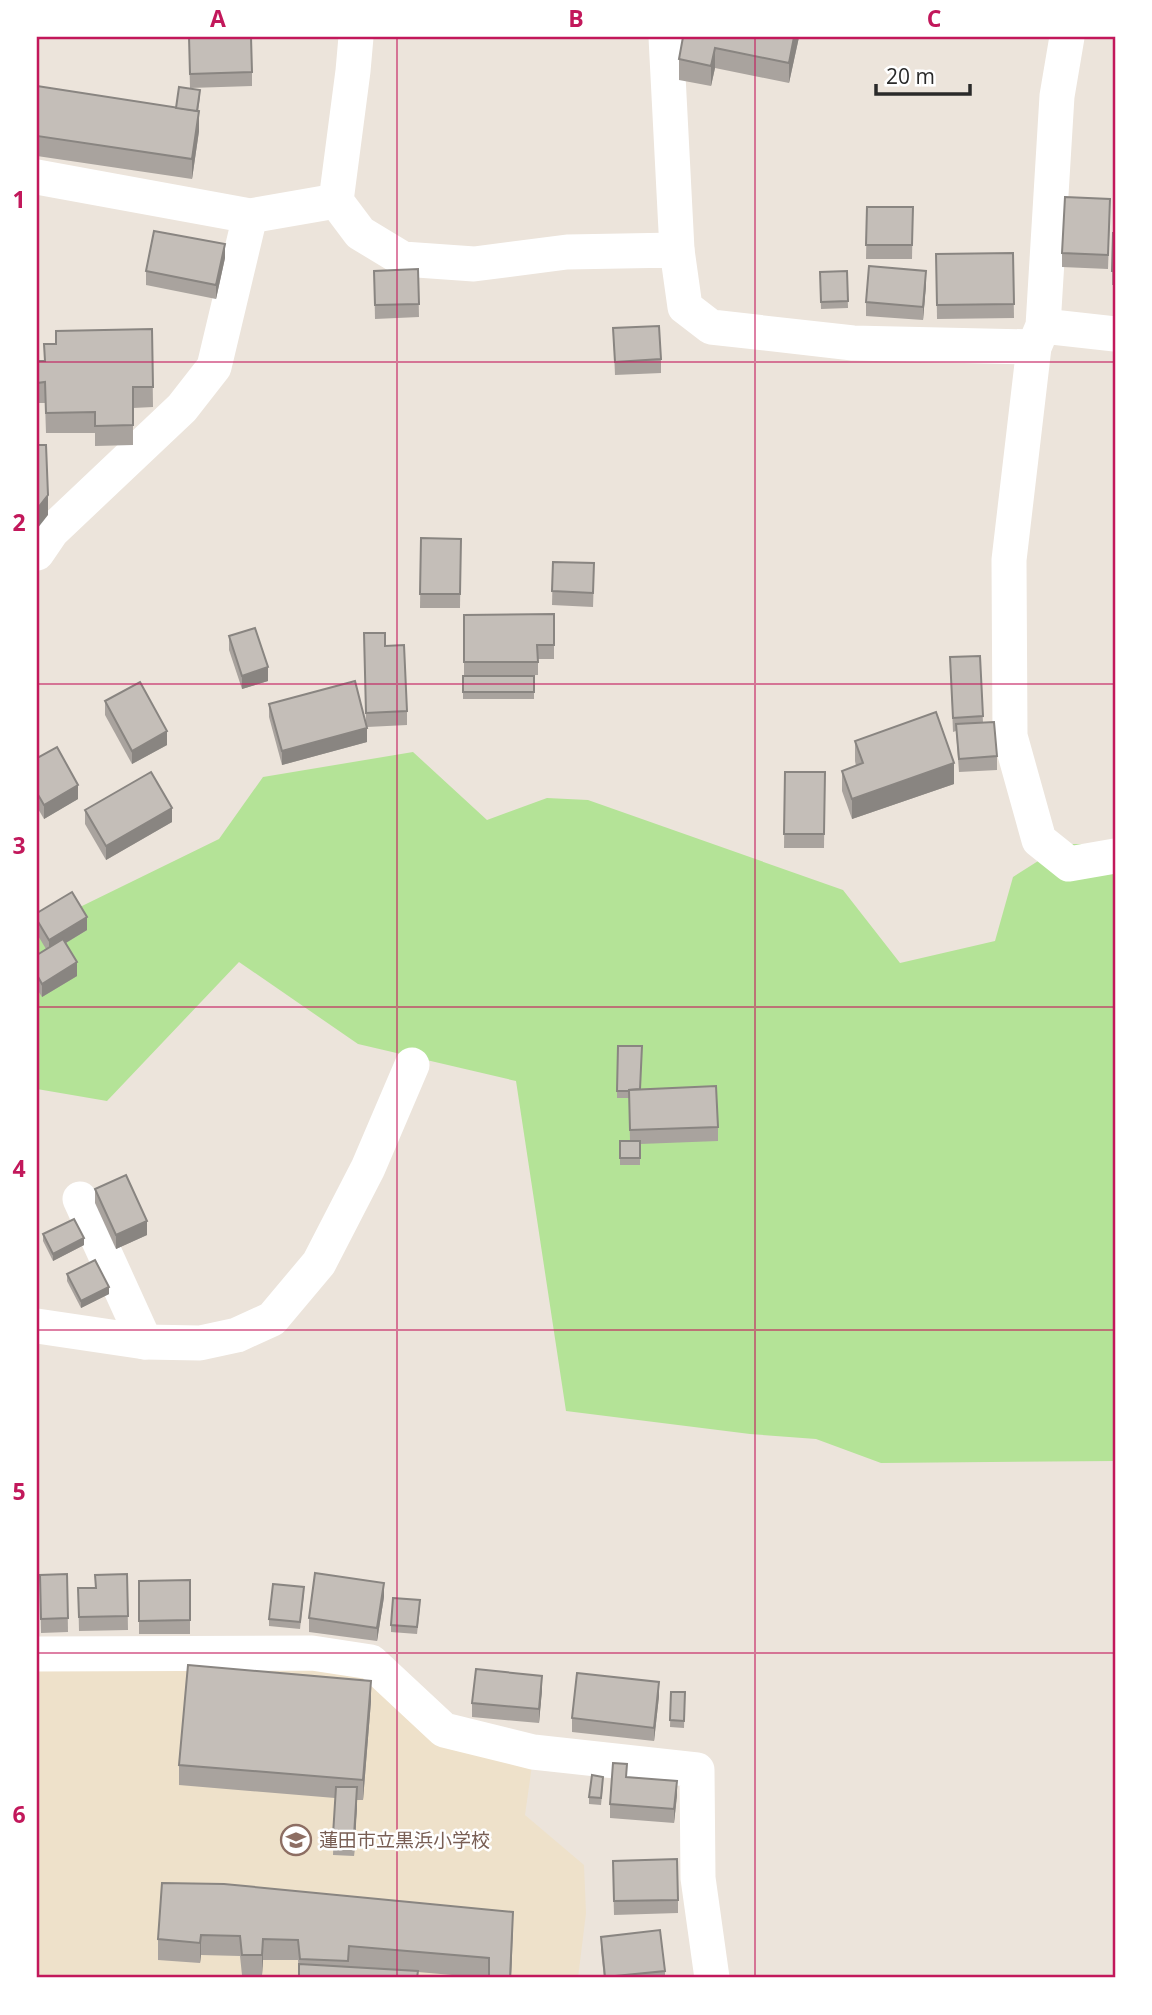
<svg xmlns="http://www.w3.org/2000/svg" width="1152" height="2015" font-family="'Open Sans','Noto Sans JP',sans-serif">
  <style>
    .education { fill: #eee1ca }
    .green { fill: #b4e397 }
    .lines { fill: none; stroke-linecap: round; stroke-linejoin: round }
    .street { stroke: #fff; stroke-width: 35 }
    .wall { fill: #a9a39e }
    .shaded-wall { fill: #898581 }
    .building { fill: #c4beb8; stroke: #898581; stroke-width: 2 }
    .grid { fill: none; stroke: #c2185b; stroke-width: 2; stroke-opacity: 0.55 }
    .labels { text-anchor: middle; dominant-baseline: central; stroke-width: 5; stroke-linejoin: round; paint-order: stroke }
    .education-label { font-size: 19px; fill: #785e54; stroke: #fff; text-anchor: start }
    .neatline { fill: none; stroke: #c2185b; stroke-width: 2.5 }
    .grid-label { font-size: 23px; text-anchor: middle; font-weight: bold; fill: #c2185b }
  </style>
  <rect width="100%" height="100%" fill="#ece4db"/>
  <path class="education" d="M37 1661 365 1668 533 1758 525 1815 584 1865 586 1913 578 1978H37Z"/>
  <path class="green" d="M413 752 487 820 547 798 588 800 843 890 900 963 995 941 1013 877 1065 844H1115V1461L881 1463 816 1439 750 1434 566 1411 516 1081 358 1044 239 962 107 1101 37 1089V928L219 839 263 777Z"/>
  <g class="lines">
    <g class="street">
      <path d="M356 37 353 71 336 201 360 233 403 259 474 264 567 252 677 250 685 307 711 327 853 343 1034 347"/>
      <path d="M666 37 677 250"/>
      <path d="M1067 37 1057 96 1043 326 1034 347 1009 560 1010 736 1039 840 1069 864 1115 856"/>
      <path d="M37 177 250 216 336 201"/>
      <path d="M1043 326 1115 334"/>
      <path d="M37 553 52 531 182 408 214 367 250 216"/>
      <path d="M80 1199 145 1342"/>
      <path d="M37 1326 145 1342 200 1343 237 1335 272 1319 319 1263 368 1168 412 1065"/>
      <path d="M37 1654 312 1653 371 1662 444 1730 533 1752 697 1770 698 1878 712 1978"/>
    </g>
  </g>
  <g class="wall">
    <path d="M683 37H799L789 83 715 68 711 86 679 80V59Z"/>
    <path d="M189 51 252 72V86L190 88Z"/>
    <path d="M37 86 176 108 200 97 198 111 199 131 192 179 37 156Z"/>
    <path d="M867 207H913L912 259H866Z"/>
    <path d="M1110 213 1108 269 1062 267V253Z"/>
    <path d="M1115 233V285H1112V271Z"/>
    <path d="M1013 253 1014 318 937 319 936 254Z"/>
    <path d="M225 258 216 299 146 285V271Z"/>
    <path d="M418 269 419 317 375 319 374 271Z"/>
    <path d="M847 271 848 308 821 309 820 272Z"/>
    <path d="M926 285 923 320 866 316V302Z"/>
    <path d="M613 328 661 359V373L615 375Z"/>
    <path d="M152 329 153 407 133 408V445L95 446V433H46L45 403H37V361H44L56 344Z"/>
    <path d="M421 538 461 539 460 608H420Z"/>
    <path d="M553 562 594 577 593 607 552 605Z"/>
    <path d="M554 614V659H538V675L464 676V615Z"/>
    <path d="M364 633 385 646 407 711V725L367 727V742L282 765 269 717V704L366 724Z"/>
    <path d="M229 636 268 681 242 689 229 650Z"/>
    <path d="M980 656 983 723 997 756V770L959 772 956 731 953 732 950 657Z"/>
    <rect x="463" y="676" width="71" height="23"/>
    <path d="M105 701 167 745 132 764 105 715Z"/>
    <path d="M855 741 954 784 852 819 842 791V771L856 766 855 761Z"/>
    <path d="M37 758 78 799 44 819 37 807Z"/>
    <path d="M785 772H825L824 848H784Z"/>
    <path d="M85 810 172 822 106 860 85 824Z"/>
    <path d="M37 913 87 930 66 943 77 976 42 997 37 989V955L46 949 37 934Z"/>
    <path d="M641 1089 718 1127V1141L640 1144V1165H620V1141H630L629 1098H617V1091Z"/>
    <path d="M95 1189 147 1235 116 1249 95 1203Z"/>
    <path d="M43 1234 84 1245 53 1261 43 1241Z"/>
    <path d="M67 1274 109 1294 81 1308 67 1281Z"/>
    <path d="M67 1574 68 1632 41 1633 40 1589Z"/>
    <path d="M127 1574 128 1630 79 1631 78 1588H95Z"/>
    <path d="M190 1580V1634H139V1581Z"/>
    <path d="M304 1594 300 1629 269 1626V1619Z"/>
    <path d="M384 1597 377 1641 309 1632V1618Z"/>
    <path d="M420 1607 417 1634 391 1632V1625Z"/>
    <path d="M542 1690 539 1723 472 1717V1703Z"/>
    <path d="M671 1692H685L684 1728 670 1727Z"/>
    <path d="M659 1696 654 1741 572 1732V1718Z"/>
    <path d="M371 1701 363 1800H357L354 1856 333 1855 335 1798 179 1785V1765Z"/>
    <path d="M627 1777 677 1795 674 1823 610 1818V1804Z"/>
    <path d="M603 1784 601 1805 589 1804V1797Z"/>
    <path d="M613 1875 678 1900V1913L614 1915Z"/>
    <path d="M162 1883 513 1932 511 1978H486L418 1972 299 1973 298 1960H263L262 1975H242L240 1956 201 1955 200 1963 158 1960V1939Z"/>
    <path d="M601 1937 665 1971V1978H604L601 1950Z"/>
  </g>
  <g class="shaded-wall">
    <path d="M794 37H799L789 83V63Z"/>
    <path d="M715 48V68L711 86V66Z"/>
    <path d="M199 111V131L192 179V159Z"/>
    <path d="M225 244V258L216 299V285Z"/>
    <path d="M926 271V285L923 320V307Z"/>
    <path d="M48 495V515L37 529V509Z"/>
    <path d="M268 667V681L242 689V676Z"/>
    <path d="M367 728V742L282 765V751Z"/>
    <path d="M167 731V745L132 764V751Z"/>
    <path d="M954 763V784L852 819V799Z"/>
    <path d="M78 785V799L44 819V805Z"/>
    <path d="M172 808V822L106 860V846Z"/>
    <path d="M87 917V930L49 953V940Z"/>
    <path d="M77 962V976L42 997V984Z"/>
    <path d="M147 1221V1235L116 1249V1235Z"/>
    <path d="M84 1238V1245L53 1261V1254Z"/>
    <path d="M109 1287V1294L81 1308V1301Z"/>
    <path d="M384 1583V1597L377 1641V1628Z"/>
    <path d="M542 1676V1690L539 1723V1709Z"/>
    <path d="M371 1681V1701L363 1800V1780Z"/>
    <path d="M659 1682V1696L654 1741V1728Z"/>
    <path d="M677 1781V1795L674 1823V1809Z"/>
    <path d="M357 1787V1808L354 1856V1836Z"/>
    <path d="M513 1912 511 1978H510Z"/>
    <path d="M201 1935V1955L200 1963V1943Z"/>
    <path d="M263 1939V1960L262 1975V1955Z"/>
  </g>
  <g class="building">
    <path d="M189 37H251L252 72 190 74Z"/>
    <path d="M683 37H794L789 63 715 48 711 66 679 59Z"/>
    <path d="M37 86 199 111 192 159 37 136Z"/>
    <path d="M179 87 200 90 197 111 176 108Z"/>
    <path d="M1065 197 1110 199 1108 255 1062 253Z"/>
    <path d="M867 207H913L912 245H866Z"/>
    <path d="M154 231 225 244 216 285 146 271Z"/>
    <path d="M1113 233H1115V271H1112Z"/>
    <path d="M1013 253 1014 304 937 305 936 254Z"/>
    <path d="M869 266 926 271 923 307 866 302Z"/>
    <path d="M418 269 419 304 375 305 374 271Z"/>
    <path d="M847 271 848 301 821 302 820 272Z"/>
    <path d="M659 326 661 359 615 362 613 328Z"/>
    <path d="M152 329 153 387H133V425L95 426V412L46 413 45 382 37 383V361H45L44 344H56V331Z"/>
    <path d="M37 445H46L48 495 37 509Z"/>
    <path d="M421 538 461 539 460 594H420Z"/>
    <path d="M553 562 594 563 593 593 552 591Z"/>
    <path d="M554 614V645H537L538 662H464V615Z"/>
    <path d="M255 628 268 667 242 676 229 636Z"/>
    <path d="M364 633H385V646L404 645 407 711 366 713Z"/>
    <path d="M980 656 983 716 953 718 950 657Z"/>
    <rect x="463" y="676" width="71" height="16"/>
    <path d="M355 681 367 728 282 751 269 704Z"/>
    <path d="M140 682 167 731 132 751 105 701Z"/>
    <path d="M936 712 954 763 852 799 842 771 863 763 855 741Z"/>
    <path d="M994 722 997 756 959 759 956 724Z"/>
    <path d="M57 747 78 785 44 805 37 793V758Z"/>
    <path d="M151 772 172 808 106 846 85 810Z"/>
    <path d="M785 772H825L824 834H784Z"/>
    <path d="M72 892 87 917 49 940 37 920V913Z"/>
    <path d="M63 939 77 962 42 984 37 975V955Z"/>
    <path d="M618 1046H642L640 1089 629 1090V1091H617Z"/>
    <path d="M716 1086 718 1127 630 1130 629 1090Z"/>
    <rect x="620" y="1141" width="20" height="17"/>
    <path d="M126 1175 147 1221 116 1235 95 1189Z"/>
    <path d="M74 1219 84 1238 53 1254 43 1234Z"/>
    <path d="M95 1260 109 1287 81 1301 67 1274Z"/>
    <path d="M315 1573 384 1583 377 1628 309 1618Z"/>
    <path d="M67 1574 68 1618 41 1619 40 1575Z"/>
    <path d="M127 1574 128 1616 79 1617 78 1588H96L95 1575Z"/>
    <path d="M190 1580V1620L139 1621V1581Z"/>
    <path d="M273 1584 304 1587 300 1622 269 1619Z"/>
    <path d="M393 1598 420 1600 417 1627 391 1625Z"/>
    <path d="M188 1665 371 1681 363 1780 179 1765Z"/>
    <path d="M476 1669 542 1676 539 1709 472 1703Z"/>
    <path d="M577 1673 659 1682 654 1728 572 1718Z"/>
    <path d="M671 1692H685L684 1721 670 1720Z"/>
    <path d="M613 1763 627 1764 626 1777 677 1781 674 1809 610 1804Z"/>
    <path d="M592 1775 603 1777 601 1798 589 1797Z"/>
    <path d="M336 1787H357L354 1836 333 1835Z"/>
    <path d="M677 1859 678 1900 614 1901 613 1861Z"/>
    <path d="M162 1883 224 1884 513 1912 510 1978 489 1977V1958L349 1946 348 1961 300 1959 298 1940 263 1939 262 1955H242L240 1936 201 1935 200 1943 158 1939Z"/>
    <path d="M660 1930 665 1971 605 1977 601 1937Z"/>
    <path d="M299 1964 418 1971 417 1978H299Z"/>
  </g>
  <path class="grid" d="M397 37V1978M755 37V1978M37 362H1115M37 684H1115M37 1007H1115M37 1330H1115M37 1653H1115"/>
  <defs>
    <g id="school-ring" transform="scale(1.575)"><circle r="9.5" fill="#fff" stroke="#8d6e63" stroke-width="1.5"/><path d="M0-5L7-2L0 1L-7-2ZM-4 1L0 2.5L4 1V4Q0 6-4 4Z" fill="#8d6e63"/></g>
  </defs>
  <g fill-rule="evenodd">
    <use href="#school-ring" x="296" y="1840"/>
  </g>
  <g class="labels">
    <g class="education-label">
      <text x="319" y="1840">蓮田市立黒浜小学校</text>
    </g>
  </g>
  <rect width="1152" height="2015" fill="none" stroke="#ffffff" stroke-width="77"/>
  <path d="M876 84v10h94v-10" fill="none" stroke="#2a2a2a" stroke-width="3.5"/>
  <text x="886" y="84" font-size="21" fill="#2a2a2a" stroke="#ffffff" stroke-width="5" paint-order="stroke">20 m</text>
  <rect x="38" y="38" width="1076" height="1938" class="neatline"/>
  <g class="grid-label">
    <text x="218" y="27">A</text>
    <text x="576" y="27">B</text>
    <text x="934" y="27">C</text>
    <text x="19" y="208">1</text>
    <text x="19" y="531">2</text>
    <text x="19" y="854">3</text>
    <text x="19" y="1177">4</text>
    <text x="19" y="1500">5</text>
    <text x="19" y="1823">6</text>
  </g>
</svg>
